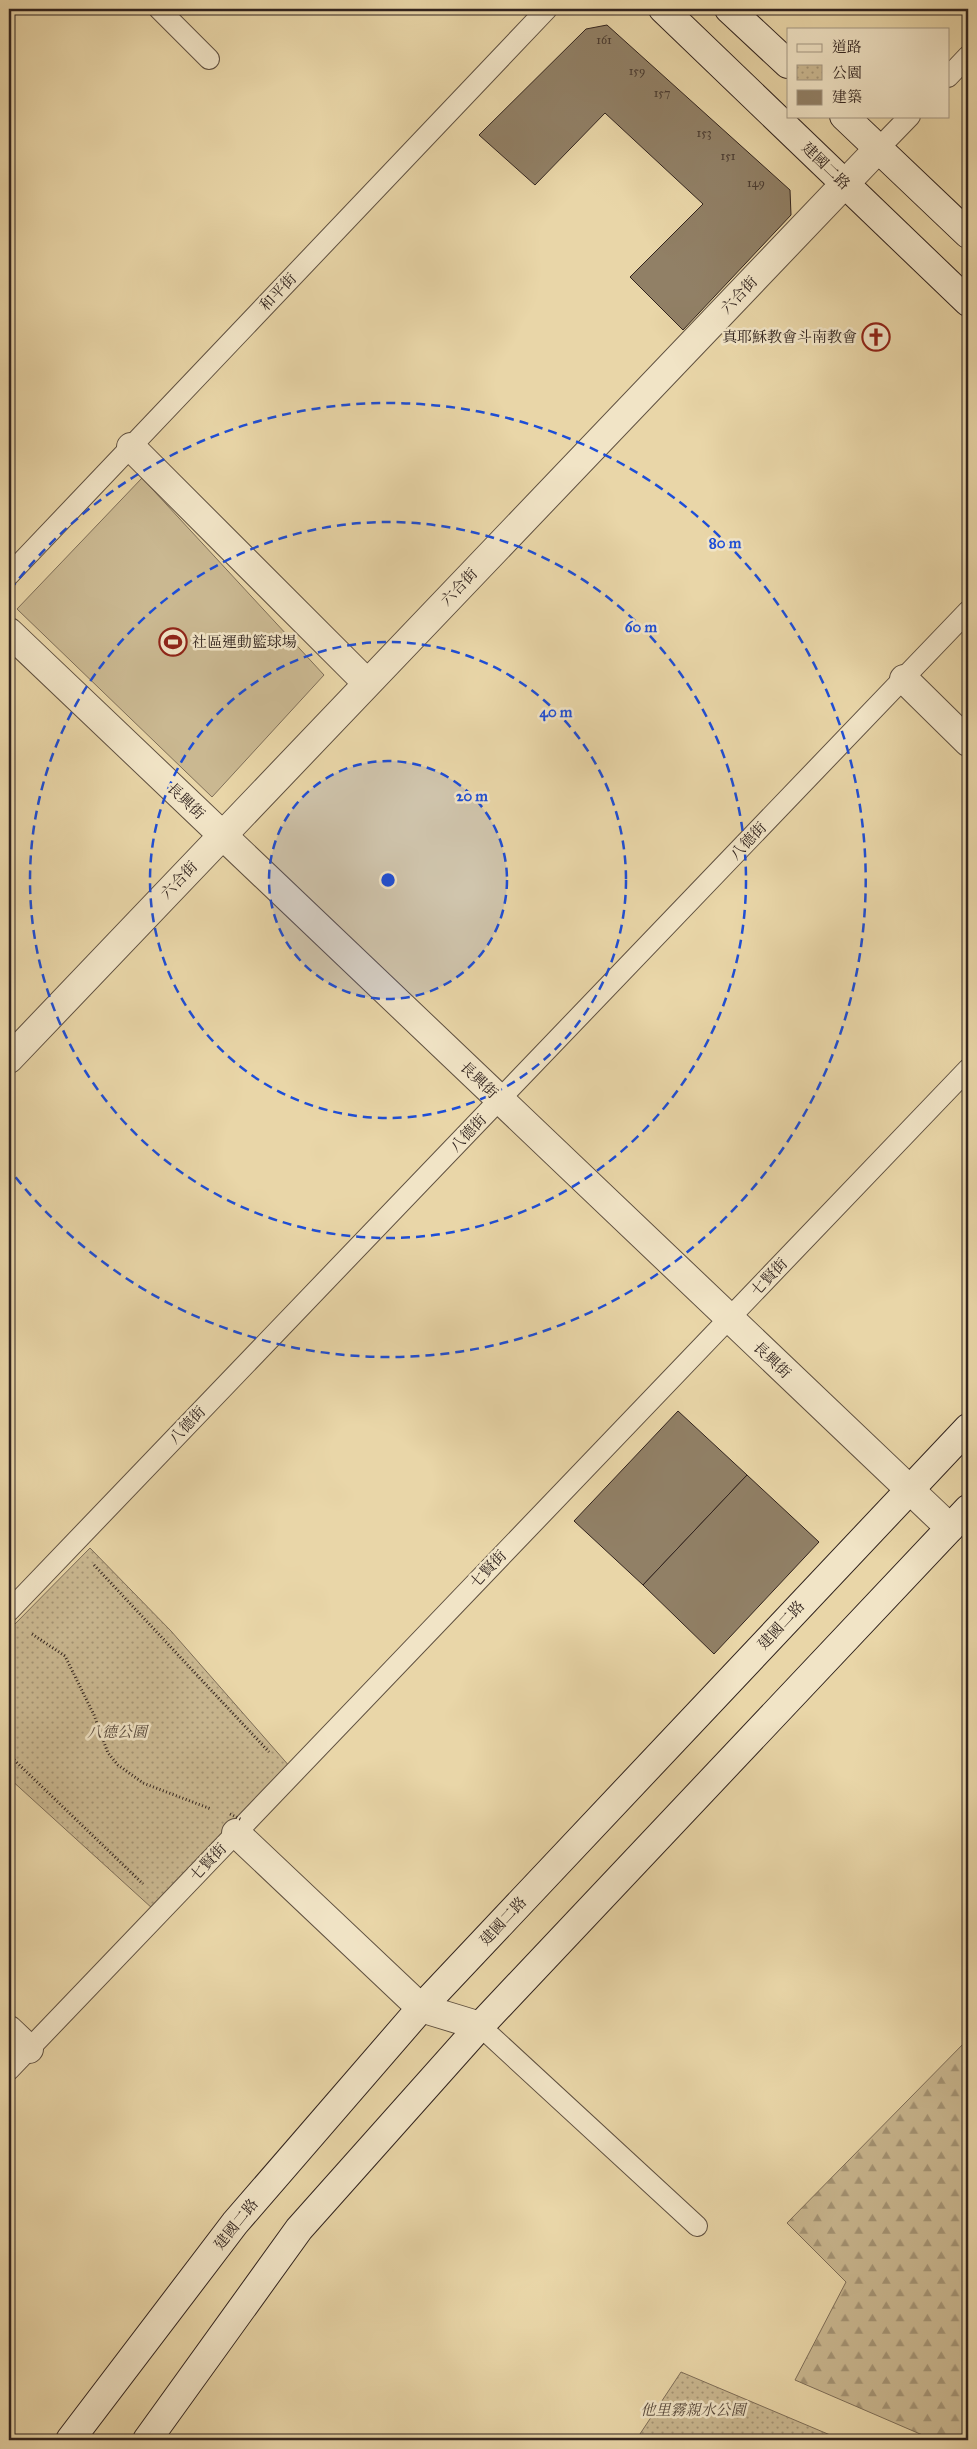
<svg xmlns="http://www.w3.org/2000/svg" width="977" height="2449" font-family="'IM FELL Great Primer','Noto Serif TC',serif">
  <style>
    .grass { fill: #cab891; stroke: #7e6e58 }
    .forest { fill: url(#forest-firs); stroke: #7e6e58 }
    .park { fill: url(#park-dots); stroke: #7e6e58 }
    .building { fill: #918066; stroke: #31231e }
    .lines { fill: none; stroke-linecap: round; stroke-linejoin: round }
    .lane-casing { stroke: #5f5040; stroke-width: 22 }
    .street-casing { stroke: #5f5040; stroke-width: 30 }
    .secondary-casing { stroke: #31231e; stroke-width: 30 }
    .path { stroke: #31231e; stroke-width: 3; stroke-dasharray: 1 2.5; stroke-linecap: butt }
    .lane { stroke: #f1e4c6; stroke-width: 20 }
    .street { stroke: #f1e4c6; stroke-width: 28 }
    .secondary { stroke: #f1e4c6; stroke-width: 28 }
    .path-bridge { stroke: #31231e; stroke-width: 3; stroke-dasharray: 1 2.5; stroke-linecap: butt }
    .ring { fill: none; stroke: #1d4ed8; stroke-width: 2.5; stroke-dasharray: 9 6 }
    .labels { text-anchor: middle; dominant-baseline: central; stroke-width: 5; stroke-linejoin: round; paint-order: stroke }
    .number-label { font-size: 12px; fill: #493a30 }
    .street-label { font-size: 15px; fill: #31231e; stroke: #f1e4c6 }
    .poi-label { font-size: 15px; fill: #31231e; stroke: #f1e4c6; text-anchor: end }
    .park-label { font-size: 15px; font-style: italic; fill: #57483b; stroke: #f1e4c6 }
    .centre { fill: #1d4ed8; stroke: #f1e4c6; stroke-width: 2.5 }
    .ring-label { font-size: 15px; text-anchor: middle; font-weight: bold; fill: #1d4ed8; stroke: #f1e4c6; stroke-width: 5; stroke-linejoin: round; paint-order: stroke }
  </style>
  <defs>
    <pattern id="forest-firs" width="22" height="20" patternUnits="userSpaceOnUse" patternTransform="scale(1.25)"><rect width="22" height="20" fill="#cab891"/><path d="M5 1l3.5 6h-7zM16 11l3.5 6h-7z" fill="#a59576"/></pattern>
    <pattern id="park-dots" width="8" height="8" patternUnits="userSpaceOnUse" patternTransform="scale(1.25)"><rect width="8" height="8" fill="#cab891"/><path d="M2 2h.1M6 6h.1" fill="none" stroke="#a59576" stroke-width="1.8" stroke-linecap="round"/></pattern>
  </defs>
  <rect width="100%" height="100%" fill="#e9d6a8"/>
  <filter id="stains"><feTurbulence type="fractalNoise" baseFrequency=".004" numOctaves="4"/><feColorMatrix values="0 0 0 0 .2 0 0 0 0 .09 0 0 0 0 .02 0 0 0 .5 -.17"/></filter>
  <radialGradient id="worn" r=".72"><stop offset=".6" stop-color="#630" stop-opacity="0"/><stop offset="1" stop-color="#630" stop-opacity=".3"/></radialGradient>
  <path class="grass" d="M142 478 324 675 212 797 17 609Z"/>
  <path class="forest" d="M968 2039V2440H934L795 2380 846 2282 787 2223Z"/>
  <g class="park">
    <path d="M90 1548 171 1631 291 1768 153 1909 9 1778V1630Z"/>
    <path d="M681 2372 842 2440H636Z"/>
  </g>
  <g class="building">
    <path d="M607 25 790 190 791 215 683 330 630 277 703 204 605 113 535 185 479 135 586 29Z"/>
    <path d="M678 1411 747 1475 643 1585 574 1521Z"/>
    <path d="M747 1475 819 1542 714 1654 643 1585Z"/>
  </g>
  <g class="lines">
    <g class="lane-casing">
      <g id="lane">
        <path d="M159 9 209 59"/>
        <path d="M948 77 968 56"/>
        <path d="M879 148 910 116"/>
        <path d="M9 575 547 9"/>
        <path d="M9 1611 968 611"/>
        <path d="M480 2026 697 2226"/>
        <path d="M9 2070 968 1069"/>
      </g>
    </g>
    <g class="street-casing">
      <g id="street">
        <path d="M131 447 367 683"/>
        <path d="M9 632 950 1528"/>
        <path d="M904 679 968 742"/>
        <path d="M9 1059 879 148"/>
        <path d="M236 1833 421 2008 480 2026"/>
        <path d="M9 2030 29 2049"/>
      </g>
    </g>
    <g class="secondary-casing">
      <g id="secondary">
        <path d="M663 9 968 302"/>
        <path d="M729 9 788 64"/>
        <path d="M844 116 968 234"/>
        <path d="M70 2440 235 2223 421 2008 968 1428"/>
        <path d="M147 2440 299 2229 480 2026 968 1509"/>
      </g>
    </g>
    <g class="path">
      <path d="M94 1565 269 1752"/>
      <path d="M32 1634 65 1656 94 1715 108 1753 118 1765 143 1783 211 1809"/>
      <path d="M101 1735 118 1731"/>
      <path d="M9 1755 143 1884"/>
    </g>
    <use href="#lane" class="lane"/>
    <use href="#street" class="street"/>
    <use href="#secondary" class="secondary"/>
    <path class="path-bridge" d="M230 1814 242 1820"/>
  </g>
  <circle cx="388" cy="880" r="119" fill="#1d4ed8" fill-opacity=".12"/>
  <g class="ring">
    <circle cx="388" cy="880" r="119"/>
    <circle cx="388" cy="880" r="238"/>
    <circle cx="388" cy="880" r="358"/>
    <path d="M10 590A477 477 0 1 1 10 1170"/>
  </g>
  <defs>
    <g id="church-ring" transform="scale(1.4375)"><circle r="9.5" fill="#f1e4c6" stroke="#8f2418" stroke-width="1.5"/><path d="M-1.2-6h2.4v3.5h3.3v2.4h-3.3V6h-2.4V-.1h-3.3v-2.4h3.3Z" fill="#8f2418"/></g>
    <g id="stadium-ring" transform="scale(1.4375)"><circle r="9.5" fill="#f1e4c6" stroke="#8f2418" stroke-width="1.5"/><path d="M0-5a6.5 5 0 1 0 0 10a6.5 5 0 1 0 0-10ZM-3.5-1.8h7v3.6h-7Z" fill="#8f2418"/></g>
  </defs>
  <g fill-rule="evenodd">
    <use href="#church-ring" x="876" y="337"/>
    <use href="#stadium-ring" x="173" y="642"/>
  </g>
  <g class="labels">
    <g class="number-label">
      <text x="604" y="40">161</text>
      <text x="637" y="71">159</text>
      <text x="662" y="93">157</text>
      <text x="704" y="133">153</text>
      <text x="728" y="156">151</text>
      <text x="756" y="183">149</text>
    </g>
    <g class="street-label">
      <text transform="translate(826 166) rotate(44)">建國二路</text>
      <text transform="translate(278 292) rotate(-46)">和平街</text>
      <text transform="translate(739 295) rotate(-46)">六合街</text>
      <text transform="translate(459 587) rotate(-46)">六合街</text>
      <text transform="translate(186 801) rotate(44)">長興街</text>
      <text transform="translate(748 841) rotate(-46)">八德街</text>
      <text transform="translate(179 880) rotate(-46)">六合街</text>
      <text transform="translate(479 1080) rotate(44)">長興街</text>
      <text transform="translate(468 1133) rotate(-46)">八德街</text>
      <text transform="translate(769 1277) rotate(-46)">七賢街</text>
      <text transform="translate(772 1360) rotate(44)">長興街</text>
      <text transform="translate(187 1425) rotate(-46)">八德街</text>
      <text transform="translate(488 1569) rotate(-46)">七賢街</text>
      <text transform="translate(781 1625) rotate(-47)">建國二路</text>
      <text transform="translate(208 1862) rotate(-46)">七賢街</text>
      <text transform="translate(503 1921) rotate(-47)">建國二路</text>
      <text transform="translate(236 2224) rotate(-51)">建國二路</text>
    </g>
    <g class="poi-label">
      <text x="857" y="337">真耶穌教會斗南教會</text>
      <text x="192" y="642" text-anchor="start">社區運動籃球場</text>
    </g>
    <g class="park-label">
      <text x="117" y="1732">八德公園</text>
      <text x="693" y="2410">他里霧親水公園</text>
    </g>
  </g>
  <circle cx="388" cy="880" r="8" class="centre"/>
  <g class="ring-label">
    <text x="725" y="548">80 m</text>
    <text x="641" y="632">60 m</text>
    <text x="556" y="717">40 m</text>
    <text x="472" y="801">20 m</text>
  </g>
  <rect width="977" height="2449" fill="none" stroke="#e9d6a8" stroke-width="30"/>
  <rect x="10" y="10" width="957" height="2429" fill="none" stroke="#31231e" stroke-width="2.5"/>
  <rect x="15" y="15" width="947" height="2419" fill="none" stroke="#31231e"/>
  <rect x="787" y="28" width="162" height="90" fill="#f1e4c6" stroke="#a49783"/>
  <rect x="797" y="44" width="25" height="8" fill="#f1e4c6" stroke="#a49783"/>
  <text x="832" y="52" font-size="15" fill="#31231e">道路</text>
  <rect x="797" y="65" width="25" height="15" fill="url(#park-dots)" stroke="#a49783"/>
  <text x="832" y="78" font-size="15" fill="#31231e">公園</text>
  <rect x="797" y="90" width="25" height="15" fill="#918066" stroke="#a49783"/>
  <text x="832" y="102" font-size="15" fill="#31231e">建築</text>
  <rect width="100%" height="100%" filter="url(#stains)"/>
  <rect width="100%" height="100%" fill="url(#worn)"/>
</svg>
